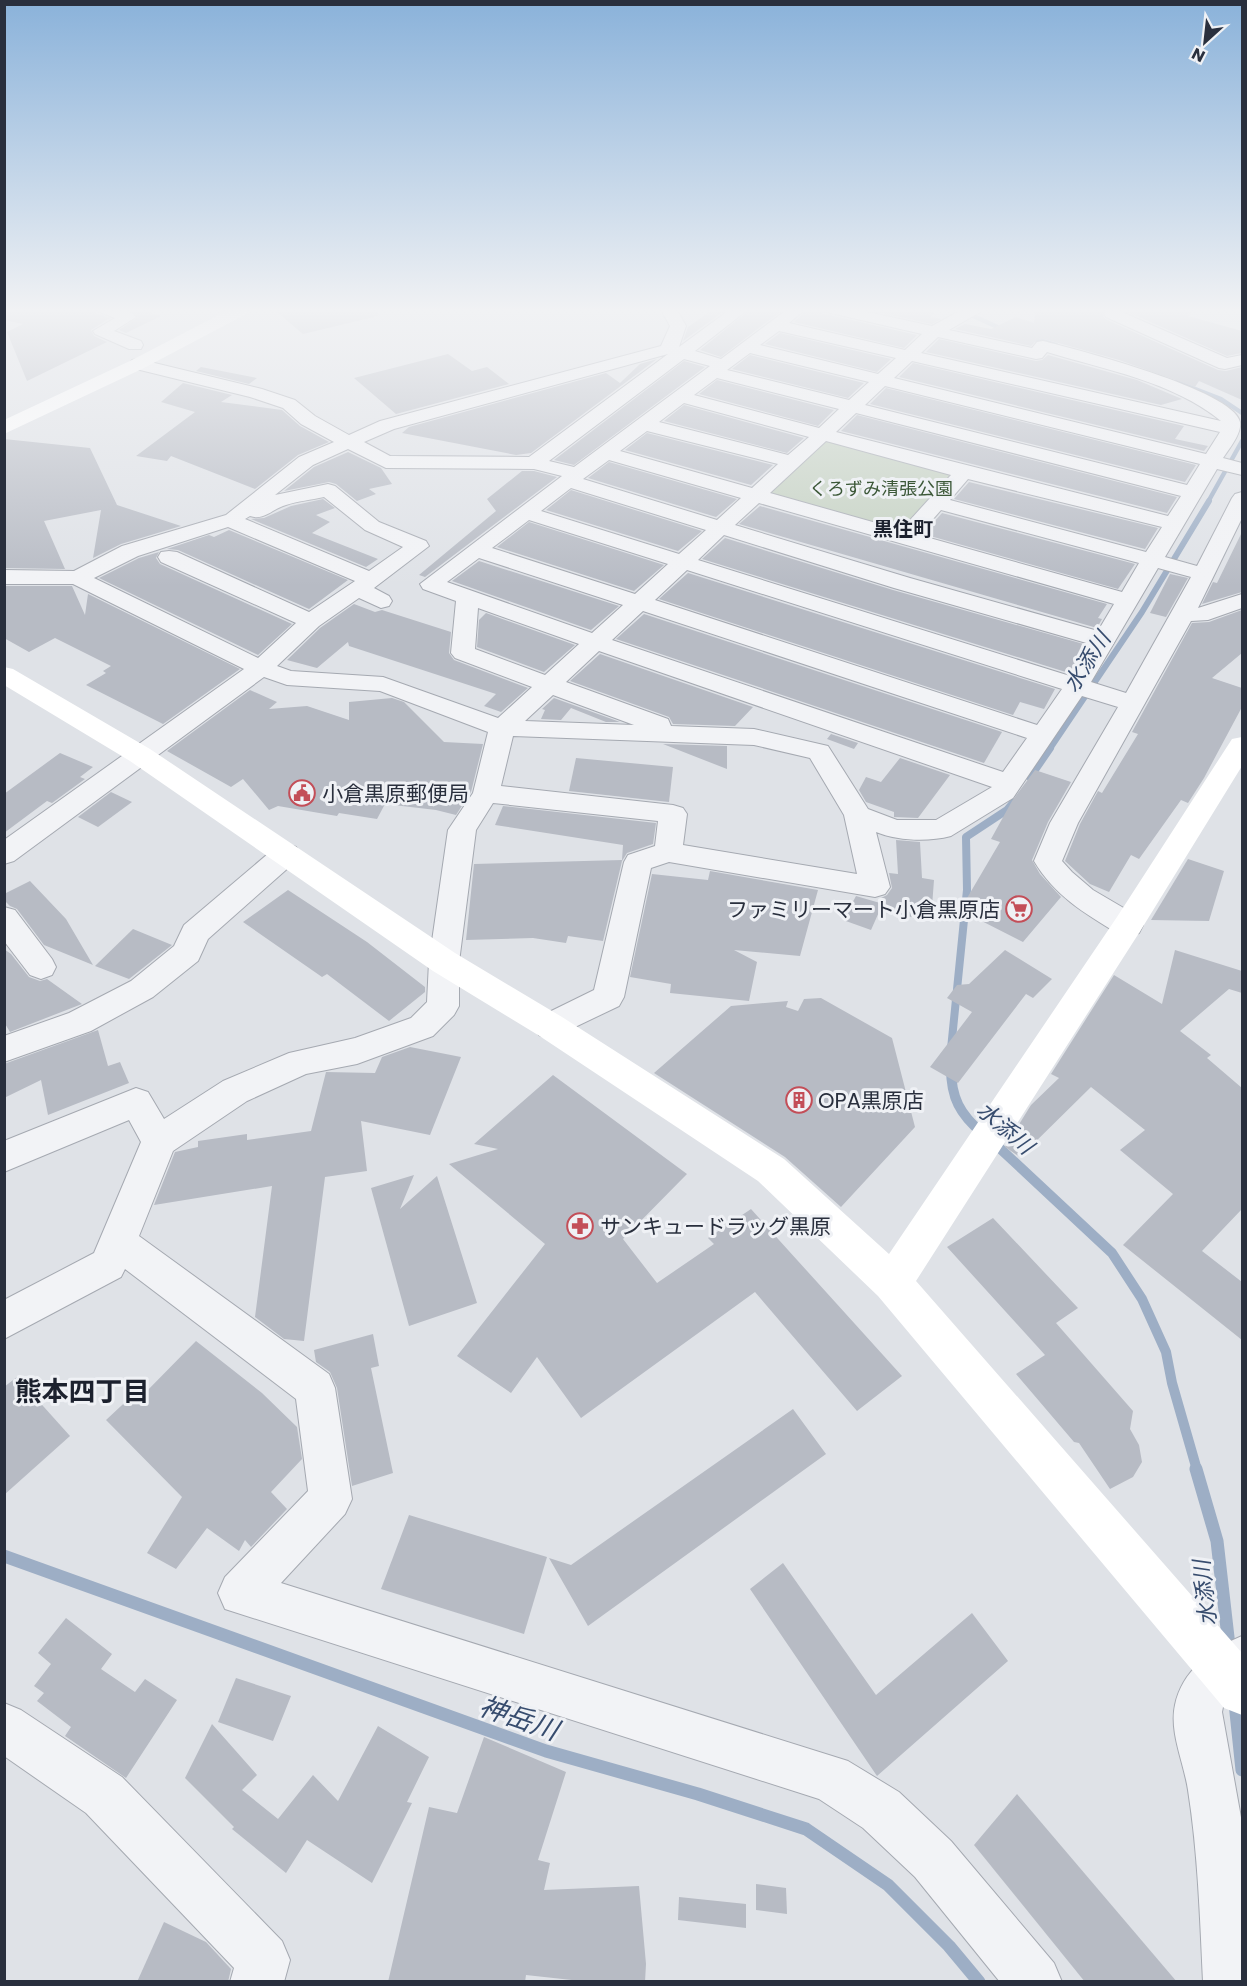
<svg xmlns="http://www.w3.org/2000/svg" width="1247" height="1986" font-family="Poppins,'Noto Sans JP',sans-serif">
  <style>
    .green { fill: #c4d1c1 }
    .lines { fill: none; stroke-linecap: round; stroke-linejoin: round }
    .stream-far4 { stroke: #9daec5; stroke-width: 4.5 }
    .stream-far3 { stroke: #9daec5; stroke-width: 6 }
    .stream-far2 { stroke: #9daec5; stroke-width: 8 }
    .stream-far1 { stroke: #9daec5; stroke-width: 10 }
    .stream { stroke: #9daec5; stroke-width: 13 }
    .building { fill: #b7bbc4 }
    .street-casing { stroke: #a5a9b1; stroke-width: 2 }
    .street { fill: #f2f3f6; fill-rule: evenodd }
    .secondary { fill: #fff; fill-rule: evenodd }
    .labels { text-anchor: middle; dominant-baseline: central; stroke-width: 6; stroke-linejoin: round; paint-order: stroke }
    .far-park-label { font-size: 18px; fill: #3c5838; stroke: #eff1f5 }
    .far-quarter-label { font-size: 20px; font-weight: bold; fill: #1c212e; stroke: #eff1f5 }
    .poi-label { font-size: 21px; fill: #292f3d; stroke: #eff1f5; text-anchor: start }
    .water-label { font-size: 22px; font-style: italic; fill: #374c6e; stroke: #eff1f5 }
    .near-neighbourhood-label { font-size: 27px; font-weight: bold; fill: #1c212e; stroke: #eff1f5 }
    .near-water-label { font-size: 27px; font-style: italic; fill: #374c6e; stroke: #eff1f5 }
  </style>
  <rect width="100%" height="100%" fill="#dfe2e7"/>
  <path class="green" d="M823 440 957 472 903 532 769 493Z"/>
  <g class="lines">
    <g class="stream-far4">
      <path d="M956 308 1004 330"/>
      <path d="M1028 337 1056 345"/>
      <path d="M1177 382 1221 399 1242 413"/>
      <path d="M1208 502 1242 441"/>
    </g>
    <path class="stream-far3" d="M1049 750 1142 612 1209 501"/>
    <g class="stream-far2">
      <path d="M1030 777 1050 748"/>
      <path d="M951 1049 967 890 966 837 1007 810 1013 803"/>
    </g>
    <g class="stream-far1">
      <path d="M951 1068C951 1098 960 1114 982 1133"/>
      <path d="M992 1141 1112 1253 1142 1299 1166 1352 1172 1383 1197 1470"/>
    </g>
    <g class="stream">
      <path d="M1196 1469 1217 1541 1229 1646"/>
      <path d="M4 1556 546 1751 698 1794 806 1829 888 1885 949 1946 979 1982"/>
      <path d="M1235 1703 1242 1770"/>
    </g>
  </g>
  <g class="building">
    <path d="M4 308H93L96 313 110 318 91 330 94 336 107 342 27 381 7 332 23 324 4 320Z"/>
    <path d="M125 308H135L161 316 126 333 119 330 138 317Z"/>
    <path d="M272 308H377L378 316 303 334Z"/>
    <path d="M715 308H728L683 341 688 327Z"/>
    <path d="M752 308H785L721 357 700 350Z"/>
    <path d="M809 308H818L821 313 917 335 904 348 794 322Z"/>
    <path d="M859 308H905L934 313 931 317 941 319 932 324Z"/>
    <path d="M1036 308 1079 313 1080 308H1108L1102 314 1105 319 1218 370 1226 371 1242 367V400L1199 381 1195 387 1119 360 1044 339 1037 340 1031 346 955 329 965 324 991 329 1016 317 1034 323Z"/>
    <path d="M1132 308H1170L1192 313 1188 316 1242 331V353L1227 356 1128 312Z"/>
    <path d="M780 333 891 359 877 372 765 344Z"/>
    <path d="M939 339 1036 361 1042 360 1048 355 1137 380 1182 399 1161 405 926 352Z"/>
    <path d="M448 354 472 371 487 367 509 384 396 414 354 378Z"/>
    <path d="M750 355 864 383 848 398 732 369Z"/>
    <path d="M657 359 531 453 516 455 402 433 409 427 606 373 620 383 640 364Z"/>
    <path d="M684 361 705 367 574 465 554 460Z"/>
    <path d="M913 363 1184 426 1175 439 1208 446 1204 451 899 377Z"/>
    <path d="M201 367 257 378 249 384 196 371Z"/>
    <path d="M717 380 834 410 818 426 699 394Z"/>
    <path d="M183 383 232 395 221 402 282 410 300 426 329 442 298 455 255 489 171 456 167 461 136 456 195 412 161 402Z"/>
    <path d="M886 388 1196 465 1185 482 870 404Z"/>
    <path d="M684 405 804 438 787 453 664 421Z"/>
    <path d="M857 415 1177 497 1167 513 841 431Z"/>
    <path d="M647 433 773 465 751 485 625 450Z"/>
    <path d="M4 439 90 448 117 505 181 526 121 544 93 558 101 510 44 521 65 569 4 568Z"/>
    <path d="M348 452 381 468 392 484 369 489 376 494 357 501 336 484 329 482 284 491 314 467Z"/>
    <path d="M609 462 737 499 716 517 588 478Z"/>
    <path d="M522 471H534L557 477 425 577 419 575 496 511 487 499Z"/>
    <path d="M969 482 1158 528 1145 549 954 499Z"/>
    <path d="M571 490 702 531 678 551 546 510Z"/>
    <path d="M323 499 335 508 316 515 330 522 312 533 378 559 366 567 251 519 264 518 291 506Z"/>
    <path d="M760 506 1107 604 1098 618 1102 619 1097 628 739 524Z"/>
    <path d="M942 513 1135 564 1118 589 923 534Z"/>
    <path d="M529 522 664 565 634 591 497 547Z"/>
    <path d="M229 530 348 580 309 609 178 550 167 549 209 535 214 537Z"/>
    <path d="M1242 532V592L1202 604 1213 582 1217 583Z"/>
    <path d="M725 538 893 590 1087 645 1069 673 702 559Z"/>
    <path d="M159 552 156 558 160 564 292 624 258 655 99 578 139 558Z"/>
    <path d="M479 561 619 606 591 630 452 581Z"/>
    <path d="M688 573 1055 689 1044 709 1020 702 1013 715 659 599Z"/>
    <path d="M1170 574 1188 578 1166 617 1150 613Z"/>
    <path d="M4 586H72L85 615 88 594 240 669 163 724 86 685 106 673 103 671 111 666 55 638 29 652 4 638Z"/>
    <path d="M354 604 375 612 382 610 451 632 449 653 454 660 528 688 501 712 484 706 496 694 349 646 348 642 317 668 287 660 320 628Z"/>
    <path d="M1242 610V653L1212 678 1242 688V707L1204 778 1188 803 1181 800 1139 859 1131 855 1109 892 1090 884 1065 861 1080 824 1098 791 1102 793 1138 734 1132 732 1192 623 1209 622Z"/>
    <path d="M486 613 575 645 544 672 477 647 479 620Z"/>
    <path d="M644 614 1002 732 984 763 616 639Z"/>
    <path d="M600 654 753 707 735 726 673 724 669 717 570 681Z"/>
    <path d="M250 690 277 702 269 709 307 706 349 720V702L392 698 404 702 444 742 483 744 471 792 456 815 436 810 385 804 377 819 339 813 337 816 278 806 269 810 243 779 231 787 167 751Z"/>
    <path d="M554 698 620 722H606L571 708 561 720 541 719 545 710 542 709Z"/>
    <path d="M831 734 858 743 854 749 827 739Z"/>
    <path d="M663 744 727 746V769Z"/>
    <path d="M60 753 93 767 80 777 85 779 52 803 47 801 4 833V794Z"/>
    <path d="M576 758 673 767 669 802 569 791Z"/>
    <path d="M900 758 950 775 918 818 894 817V812L866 802 859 790 866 777 881 782Z"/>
    <path d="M1035 770 1071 782 1048 822 1032 860 1040 874 1061 897 1023 942 960 910 1000 842 991 839 1012 801Z"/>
    <path d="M111 792 132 802 98 827 78 817Z"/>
    <path d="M503 806 656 823 653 844 627 853 622 861 603 941 568 936 566 943 533 938 466 940 474 864 622 860 623 845 495 825Z"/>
    <path d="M896 840 920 842 922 878 934 880 931 920 879 912 871 930 843 920 856 896 880 903 881 898 887 895 892 888 889 873 898 874Z"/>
    <path d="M1188 859 1224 871 1209 921 1151 920Z"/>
    <path d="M710 871 818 890 800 956 734 950 757 962 749 1001 670 993 671 984 630 977 652 874 708 880Z"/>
    <path d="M30 881 66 919 93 965 44 945 17 909 10 906 4 900V894Z"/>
    <path d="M288 890 367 942 425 987V992L389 1021 327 974 322 977 243 922Z"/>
    <path d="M133 929 172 945 129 979 95 966Z"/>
    <path d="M4 949 11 954 29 977 40 981 47 979 82 1004 10 1032 4 1022Z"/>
    <path d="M1005 950 1052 979 1033 998 1026 994 958 1083 930 1067 972 1012 947 998 957 985 969 984Z"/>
    <path d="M1175 950 1242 971V993L1229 989 1180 1031 1211 1055 1207 1058 1242 1088V1209L1202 1251 1242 1282V1340L1123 1245 1173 1194 1120 1150 1145 1130 1091 1087 1020 1157 1005 1147 1031 1105 1059 1078 1051 1074 1114 975 1162 1004Z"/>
    <path d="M821 998 892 1038 915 1127 841 1207 785 1157 654 1073 731 1006 788 1001 786 1007 798 1011 804 999Z"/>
    <path d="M98 1030 108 1066 120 1062 129 1083 48 1115 41 1080 4 1098V1064Z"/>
    <path d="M410 1047 461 1057 430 1135 361 1121 367 1171 325 1177 304 1341 284 1339 255 1317 272 1186 154 1205 175 1152 198 1147V1141L247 1134V1140L311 1131 326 1072 375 1073 382 1057Z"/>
    <path d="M553 1075 687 1174 623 1239 657 1283 714 1244 708 1238 751 1209 902 1376 857 1411 755 1292 581 1418 537 1357 511 1393 457 1356 545 1244 449 1164 498 1149 474 1144Z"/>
    <path d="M414 1175 400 1209 437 1176 477 1303 409 1326 371 1188Z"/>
    <path d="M993 1218 1078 1308 1056 1323 1133 1411 1130 1429 1139 1445 1142 1462 1133 1477 1110 1489 1079 1443 1074 1442 1016 1374 1045 1355 947 1247Z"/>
    <path d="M373 1334 379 1366 371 1368 393 1473 352 1486 337 1388 330 1372 316 1362 314 1350Z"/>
    <path d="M196 1341 262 1393 297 1427 302 1459 271 1492 287 1509 251 1547 245 1540 239 1551 207 1528 176 1569 147 1553 182 1497 106 1420 136 1392 141 1397Z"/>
    <path d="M17 1377 70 1436 4 1495V1387Z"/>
    <path d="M793 1409 826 1454 588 1626 549 1558 571 1565Z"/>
    <path d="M409 1515 547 1557 524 1634 381 1589Z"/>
    <path d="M783 1563 876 1695 972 1613 1008 1661 877 1776 750 1589Z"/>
    <path d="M66 1618 112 1654 101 1669 135 1692 145 1679 177 1700 126 1778 65 1736 71 1727 37 1701 44 1693 34 1686 51 1664 38 1653Z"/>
    <path d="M236 1678 291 1696 273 1741 218 1722Z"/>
    <path d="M212 1724 257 1775 242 1790 278 1819 313 1775 338 1801 378 1726 429 1757 407 1802 412 1803 372 1883 307 1840 286 1873 232 1829 234 1827 185 1778Z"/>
    <path d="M484 1737 566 1772 538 1860 550 1863 544 1890 639 1886 646 1964 645 1982H590L526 1975 525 1982H388L429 1807 457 1813Z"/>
    <path d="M1017 1794 1177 1982H1085L974 1845Z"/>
    <path d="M756 1884 786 1888 787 1914 756 1910Z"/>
    <path d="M679 1897 746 1904V1928L678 1920Z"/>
    <path d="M164 1922 206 1942 231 1969 228 1982H137Z"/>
  </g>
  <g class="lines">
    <g class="street-casing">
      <g id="street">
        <path d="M95 308C109 308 126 306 136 317L114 331 141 341 143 345 141 349H129L95 334 93 331 115 318 97 311Z"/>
        <path d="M660 308H676L686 326 679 347 732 308H750L695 351 721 359 789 308H807L789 323 905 350 922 334 822 311 820 308H849L932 326 965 308H984L982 311 949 330 1032 348 1037 342 1043 341C1075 349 1234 390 1240 422 1242 433 1229 449 1223 458L1242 463V475L1217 469 1165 557 1197 566 1232 498 1235 494 1242 492V518L1198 608 1242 594V608L1208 620 1191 621 1078 823 1062 861 1072 872 1093 890 1139 917 1143 925 1139 933 1128 936 1117 933C1084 913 1054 895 1034 861L1050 823 1118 707 1082 696 1013 798 951 836C928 842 898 841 876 832L890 887 885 894 875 897 669 862 651 868 624 997 619 1006 550 1039 539 1035 534 1026 539 1017 594 990 624 862 628 855 655 846 658 821 493 803 476 830 459 962V1006L454 1015 433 1036 357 1064 306 1074 247 1101 173 1151 139 1236 329 1374 335 1388 352 1499 345 1514 281 1583 848 1761 899 1792 951 1841 1054 1963 1062 1982H1000L915 1877 863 1828 819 1799 225 1609 218 1593 225 1577 308 1491 296 1399 125 1269 121 1277 4 1339V1300L94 1253 141 1142 129 1120 4 1172V1141L136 1088 148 1092 164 1119 223 1081 289 1053 355 1038 411 1018 427 1002 429 962 448 830 473 793 488 732 380 691 287 685 264 677 14 861 4 864V840L244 669 73 584H4V570L74 571 122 546 226 515 299 457 334 442 301 424 283 408 250 397 132 368 129 364 132 360 138 359 262 389 295 400 315 416 349 435 380 421 661 346 670 326ZM779 331 896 358 878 374 760 345ZM938 337 1036 359 1042 358 1047 352C1105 370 1172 381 1221 421L921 353ZM750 353 869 382 849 400 727 370ZM668 354 529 457 390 456 364 442 394 429ZM684 359 710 366 574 467 549 461ZM912 361 1220 432 1206 454 894 378ZM717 378 839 409 819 428 694 395ZM885 386 1200 464 1187 485 865 405ZM684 403 809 437 788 455 659 422ZM856 413 1181 496 1168 516 836 432ZM647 431 778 464 752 488 620 451ZM826 441 951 475 901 530 770 493ZM348 449 386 468 534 469 562 476 420 584 423 589 456 601 451 653 455 658 532 687 498 718 383 677 291 671 277 666 319 626 359 598 381 608 389 606 392 601 389 596 374 588 429 546 426 541 379 522 335 486 328 484 275 495 313 465ZM609 460 741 498 717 520 583 479ZM968 479 1162 527 1146 552 950 500ZM571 488 706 530 679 554 541 511ZM324 497 365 530 403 547 369 571 245 519 250 516C264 521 272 509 286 505 298 501 311 500 324 497ZM759 503 1114 604 1098 631 910 578 735 525ZM941 510 1139 563 1122 592 919 535ZM529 520 668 564 635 594 492 548ZM228 527 355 581 309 612 177 552 169 551 161 552 158 557 161 562 296 623 258 658 94 578 138 556ZM724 535 894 588 1090 644 1070 676 698 560ZM479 558 623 605 592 633 447 582ZM1158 568 1191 577 1126 693 1091 682ZM687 570 1062 689 1037 725 655 600ZM478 608 579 644 545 675 475 649ZM643 611 1027 738 1003 772 612 640ZM599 651 992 787 936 820H897L868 809 828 746 754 729 671 726 668 719 566 682ZM553 695 634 725 525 721ZM513 736 754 745 810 758 844 815 857 874 683 845 687 814 683 808 673 805 501 786Z"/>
        <path d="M1111 308H1130L1124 313 1227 358 1242 355V365L1225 369 1219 368 1106 317 1104 314Z"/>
        <path d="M286 844 296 847 300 854 296 861 208 939 198 961 153 997 91 1031 4 1062V1036L69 1013 131 981 174 946 184 925 276 847Z"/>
        <path d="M4 907 15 910 52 959 56 967 52 975 41 979 30 975 4 941Z"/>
        <path d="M1242 1636V1688L1223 1707 1222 1712 1242 1823V1982H1203C1200 1918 1198 1853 1188 1790 1184 1763 1169 1732 1175 1705 1182 1671 1212 1648 1242 1636Z"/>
        <path d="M4 1703 21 1710 122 1777 282 1941 290 1960 284 1982H230L234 1968 86 1813 4 1756Z"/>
      </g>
    </g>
    <use href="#street" class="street"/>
    <g class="secondary">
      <path d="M232 308H252L250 312 144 368 4 434V420L132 360Z"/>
      <path d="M4 667 13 669 150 749 455 953 562 1017 784 1159 889 1254 1117 917 1232 739 1242 737V766L1139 933 916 1281 1242 1653V1715L1224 1708 878 1296 758 1181 538 1035 433 971 130 761 4 685Z"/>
    </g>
  </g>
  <linearGradient id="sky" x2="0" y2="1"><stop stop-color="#8ab2da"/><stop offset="0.53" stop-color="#f1f2f4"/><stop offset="1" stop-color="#f1f2f4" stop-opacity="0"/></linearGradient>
  <rect width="1247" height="586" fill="url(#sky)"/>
  <defs>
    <g id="civic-ring" transform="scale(1.35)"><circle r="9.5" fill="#eff1f5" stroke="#c34e58" stroke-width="1.5"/><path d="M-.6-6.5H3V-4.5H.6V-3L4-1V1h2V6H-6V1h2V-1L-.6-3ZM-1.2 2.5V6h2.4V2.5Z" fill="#c34e58"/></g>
    <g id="supermarket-ring" transform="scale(1.35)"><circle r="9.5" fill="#eff1f5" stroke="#c34e58" stroke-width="1.5"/><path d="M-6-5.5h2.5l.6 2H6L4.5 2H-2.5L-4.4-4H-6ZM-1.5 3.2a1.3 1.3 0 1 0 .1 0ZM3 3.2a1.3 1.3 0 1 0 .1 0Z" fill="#c34e58"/></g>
    <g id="building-ring" transform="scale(1.35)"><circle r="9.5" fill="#eff1f5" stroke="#c34e58" stroke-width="1.5"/><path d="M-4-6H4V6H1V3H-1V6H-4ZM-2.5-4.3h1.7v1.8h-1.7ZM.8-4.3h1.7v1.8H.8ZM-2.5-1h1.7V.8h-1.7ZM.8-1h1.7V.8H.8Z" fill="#c34e58"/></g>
    <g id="pharmacy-ring" transform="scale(1.35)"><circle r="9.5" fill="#eff1f5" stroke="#c34e58" stroke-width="1.5"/><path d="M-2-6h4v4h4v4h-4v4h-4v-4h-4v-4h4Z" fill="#c34e58"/></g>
  </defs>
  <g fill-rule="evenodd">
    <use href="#civic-ring" x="302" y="793"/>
    <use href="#supermarket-ring" x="1019" y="909"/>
    <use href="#building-ring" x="799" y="1100"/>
    <use href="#pharmacy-ring" x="580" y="1226"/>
  </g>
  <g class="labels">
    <g class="far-park-label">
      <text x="881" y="488">くろずみ清張公園</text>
    </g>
    <g class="far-quarter-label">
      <text x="903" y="529">黒住町</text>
    </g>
    <g class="poi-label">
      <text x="322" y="793">小倉黒原郵便局</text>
      <text x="1000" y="909" text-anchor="end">ファミリーマート小倉黒原店</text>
      <text x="818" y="1100">OPA黒原店</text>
      <text x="600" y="1226">サンキュードラッグ黒原</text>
    </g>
    <g class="water-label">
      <text transform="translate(1087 662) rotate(-57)">水添川</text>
      <text transform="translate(1005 1128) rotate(41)">水添川</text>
      <text transform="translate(1205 1593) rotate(-96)">水添川</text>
    </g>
    <g class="near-neighbourhood-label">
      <text x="82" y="1391">熊本四丁目</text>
    </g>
    <g class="near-water-label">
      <text transform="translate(519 1718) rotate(19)">神岳川</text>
    </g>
  </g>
  <rect width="1247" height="1986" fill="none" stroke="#292f3d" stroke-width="12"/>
  <g transform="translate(1205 42) rotate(207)" stroke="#eff1f5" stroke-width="4.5" paint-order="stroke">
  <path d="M0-4.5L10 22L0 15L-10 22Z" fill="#292f3d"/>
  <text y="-9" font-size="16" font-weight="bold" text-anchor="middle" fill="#292f3d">N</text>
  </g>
</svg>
